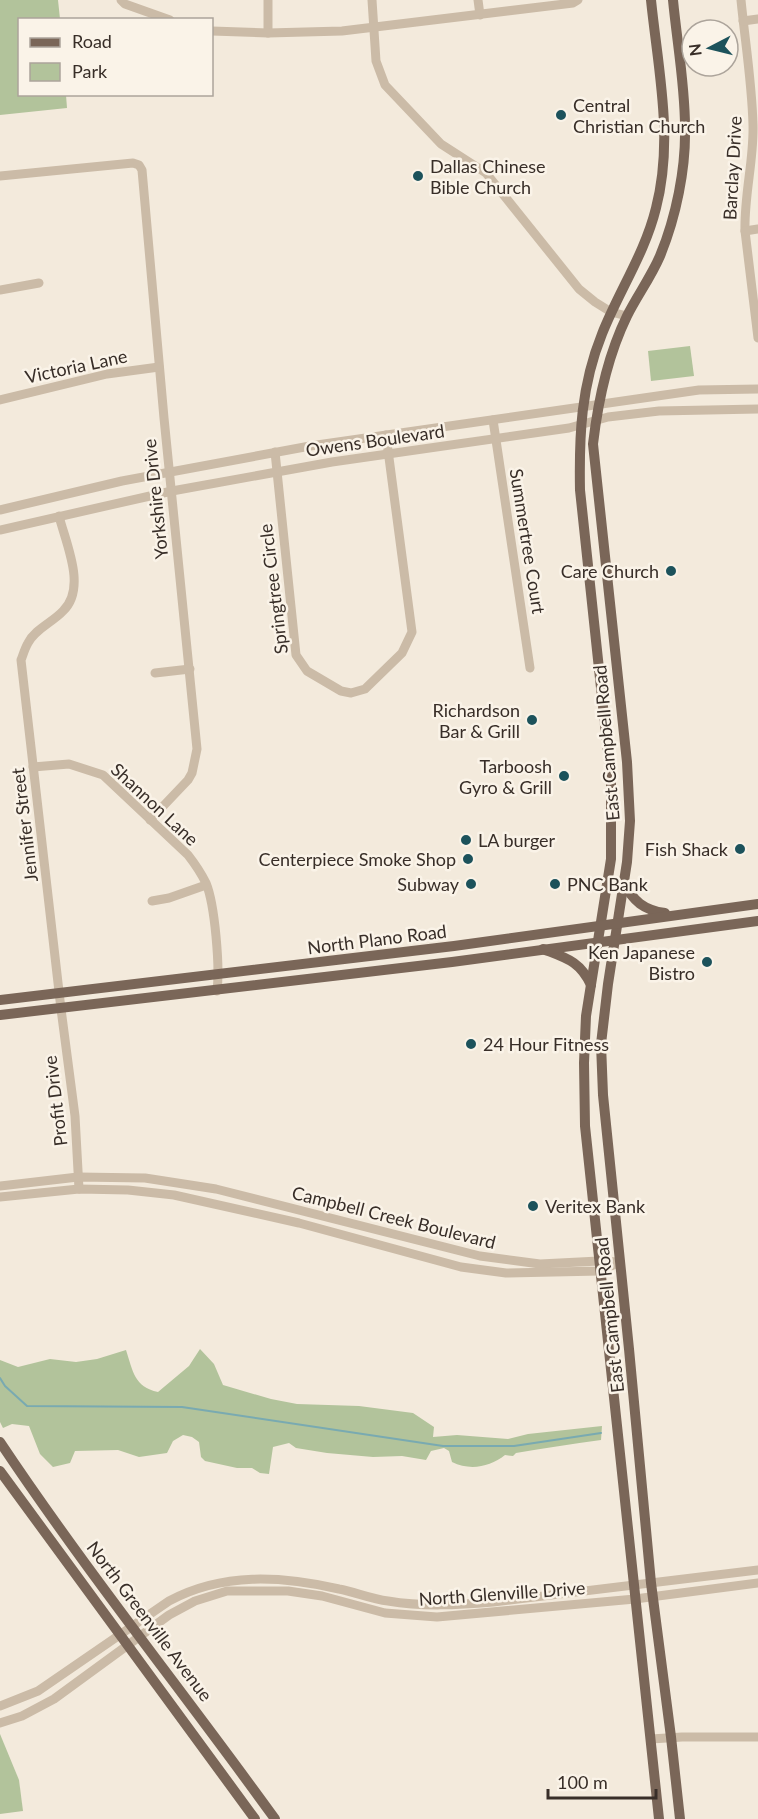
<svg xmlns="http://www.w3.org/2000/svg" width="758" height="1819" font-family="Lato,sans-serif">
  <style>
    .green { fill: #b2c39b }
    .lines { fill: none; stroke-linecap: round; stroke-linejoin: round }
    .stream { stroke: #79aab1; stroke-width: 2 }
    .minor { stroke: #cbbba7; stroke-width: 9 }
    .major { stroke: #7a6658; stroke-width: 10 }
    .poi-dot { fill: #1c525b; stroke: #faf3e8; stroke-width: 2 }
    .labels { text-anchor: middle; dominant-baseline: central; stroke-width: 5; stroke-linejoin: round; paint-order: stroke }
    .poi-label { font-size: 18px; fill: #382e28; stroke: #faf3e8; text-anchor: end }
    .street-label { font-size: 18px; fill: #382e28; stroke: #faf3e8 }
  </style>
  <rect width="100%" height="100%" fill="#f3eadc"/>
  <g class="green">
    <path d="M0 0H58L60 19 20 20V94L66 95 67 108 0 115Z"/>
    <path d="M690 346 694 376 651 381 648 351Z"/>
    <path d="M200 1349 214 1364 223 1385 271 1399 297 1404 359 1406 413 1413 434 1427 433 1437 457 1435 508 1439 528 1434 602 1426 601 1440C572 1444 544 1448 516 1453L513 1456 505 1455C490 1467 470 1471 452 1462L449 1451 444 1448 431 1451 426 1460 402 1456 373 1457 327 1453 296 1448 289 1443 273 1447 269 1474 260 1473 252 1468H237L205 1461 201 1457 199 1442 192 1437 183 1435 173 1441 167 1453 139 1457 118 1450 75 1451 70 1463 53 1467 40 1454 29 1426 12 1424 3 1428 0 1422V1360L18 1367 50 1359 76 1362 97 1359 126 1350C133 1371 134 1387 158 1392L189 1366Z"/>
    <path d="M0 1734 19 1780 23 1811 0 1814Z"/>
  </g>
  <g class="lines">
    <path class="stream" d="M0 1378 5 1386 27 1406 182 1407 443 1446H514L601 1433"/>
    <g class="minor">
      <path d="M121 0 125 4 170 20"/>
      <path d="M268 0V33"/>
      <path d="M372 0 376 61 385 85 441 144 486 173 579 289 595 302 611 312 627 316"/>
      <path d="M478 0 480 15"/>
      <path d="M741 0C745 41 752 83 753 125 754 160 744 195 745 231L758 338"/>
      <path d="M743 21 758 19"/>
      <path d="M212 31 268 33 342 31 573 3 578 0"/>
      <path d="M0 176 133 163 139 165 142 170 164 418 197 749 192 773 188 780 150 820"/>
      <path d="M745 231 758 229"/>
      <path d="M0 290 39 283"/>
      <path d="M0 400 107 374 159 367"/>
      <path d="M493 420 530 668"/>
      <path d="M275 452 296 655 307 671 341 691 351 693 365 689 402 653 412 632 386 435"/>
      <path d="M0 510 122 481 310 446 699 390 758 389"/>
      <path d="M59 516C66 544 87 588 63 611 53 622 35 629 28 643 25 648 23 655 21 660L61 1009 75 1116 79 1189"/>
      <path d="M0 530 172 491 332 462 569 428 608 417 659 411 758 409"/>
      <path d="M155 673 190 669"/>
      <path d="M33 767 69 764 103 775 188 855C195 864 201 873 206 883 215 905 220 967 217 991"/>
      <path d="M152 901 169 898 206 885"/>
      <path d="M0 1186 78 1177 145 1178 216 1189 480 1256 540 1264 599 1261 618 1262"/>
      <path d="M0 1197 79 1189 128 1190 174 1195 299 1223 461 1267 506 1273 600 1271 620 1262"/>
      <path d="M0 1706 38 1691 169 1601C223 1572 281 1576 339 1589 355 1592 371 1599 388 1601 423 1607 458 1605 493 1602L758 1570"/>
      <path d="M0 1723 22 1716 54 1699 169 1615 195 1601 227 1591H288L322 1596 385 1613 437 1617 635 1599 758 1583"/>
      <path d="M651 1739 682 1737H758"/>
    </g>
    <g class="major">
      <path d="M651 0C658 69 674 139 656 208 645 253 619 291 602 334 581 386 579 435 580 490L611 782V859L586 1016 584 1063 585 1126 659 1819"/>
      <path d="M673 0C677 42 685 85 685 127 686 169 676 217 660 256 651 277 637 296 627 316 608 355 598 401 593 444L627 762 630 821 627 862 608 984 601 1044 603 1095 629 1349 651 1583 671 1737 680 1819"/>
      <path d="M624 883C633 901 644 910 665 913"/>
      <path d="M543 949C566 958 580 961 591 985"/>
      <path d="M0 1000 454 946 758 904"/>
      <path d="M0 1015 452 962 758 921"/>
      <path d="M0 1442C86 1571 184 1693 275 1819"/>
      <path d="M0 1471 255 1819"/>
    </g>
  </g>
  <g class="poi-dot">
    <circle cx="561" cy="115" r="6"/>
    <circle cx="418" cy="176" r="6"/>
    <circle cx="671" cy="571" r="6"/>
    <circle cx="532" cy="720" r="6"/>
    <circle cx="564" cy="776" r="6"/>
    <circle cx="466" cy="840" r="6"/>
    <circle cx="740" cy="849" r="6"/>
    <circle cx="468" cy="859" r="6"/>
    <circle cx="471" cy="884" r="6"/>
    <circle cx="555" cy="884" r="6"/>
    <circle cx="707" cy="962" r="6"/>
    <circle cx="471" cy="1044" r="6"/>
    <circle cx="533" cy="1206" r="6"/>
  </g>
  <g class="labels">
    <g class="poi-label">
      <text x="573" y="105" text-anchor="start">Central<tspan x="573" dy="21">Christian Church</tspan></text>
      <text x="430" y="166" text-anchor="start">Dallas Chinese<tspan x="430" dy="21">Bible Church</tspan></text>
      <text x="659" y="571">Care Church</text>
      <text x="520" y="710">Richardson<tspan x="520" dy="21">Bar &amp; Grill</tspan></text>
      <text x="552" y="766">Tarboosh<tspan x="552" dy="21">Gyro &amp; Grill</tspan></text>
      <text x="478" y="840" text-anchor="start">LA burger</text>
      <text x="728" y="849">Fish Shack</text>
      <text x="456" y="859">Centerpiece Smoke Shop</text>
      <text x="459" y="884">Subway</text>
      <text x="567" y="884" text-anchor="start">PNC Bank</text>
      <text x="695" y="952">Ken Japanese<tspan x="695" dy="21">Bistro</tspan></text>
      <text x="483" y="1044" text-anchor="start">24 Hour Fitness</text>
      <text x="545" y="1206" text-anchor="start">Veritex Bank</text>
    </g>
    <g class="street-label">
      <text transform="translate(732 168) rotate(-87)">Barclay Drive</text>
      <text transform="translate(76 366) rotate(-12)">Victoria Lane</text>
      <text transform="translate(375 440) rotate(-8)">Owens Boulevard</text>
      <text transform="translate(155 499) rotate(-96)">Yorkshire Drive</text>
      <text transform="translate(528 541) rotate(81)">Summertree Court</text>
      <text transform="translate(273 589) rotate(-97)">Springtree Circle</text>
      <text transform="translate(606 743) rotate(-95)">East Campbell Road</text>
      <text transform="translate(155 804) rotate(43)">Shannon Lane</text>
      <text transform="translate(24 825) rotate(-97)">Jennifer Street</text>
      <text transform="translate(377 939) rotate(-7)">North Plano Road</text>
      <text transform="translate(55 1101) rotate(-97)">Profit Drive</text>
      <text transform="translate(394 1217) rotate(14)">Campbell Creek Boulevard</text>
      <text transform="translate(609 1315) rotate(-96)">East Campbell Road</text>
      <text transform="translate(502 1593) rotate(-4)">North Glenville Drive</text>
      <text transform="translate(150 1621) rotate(53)">North Greenville Avenue</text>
    </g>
  </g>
  <rect x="18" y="18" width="195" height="78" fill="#faf3e8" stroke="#aca49b" stroke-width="1.5"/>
  <rect x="30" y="38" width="30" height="9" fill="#7a6658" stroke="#aca49b" stroke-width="1.5"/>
  <text x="72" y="48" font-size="18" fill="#382e28">Road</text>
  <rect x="30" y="63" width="30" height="18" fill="#b2c39b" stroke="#aca49b" stroke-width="1.5"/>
  <text x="72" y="78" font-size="18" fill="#382e28">Park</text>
  <g transform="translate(710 48) rotate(263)"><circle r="28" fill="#faf3e8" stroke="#aca49b" stroke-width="1.5"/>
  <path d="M0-4.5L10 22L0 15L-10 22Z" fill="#1c525b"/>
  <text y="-9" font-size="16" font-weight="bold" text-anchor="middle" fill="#382e28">N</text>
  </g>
  <path d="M548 1789v9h108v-9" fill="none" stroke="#382e28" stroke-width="3"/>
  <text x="557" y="1789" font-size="18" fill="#382e28" stroke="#faf3e8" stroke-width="4.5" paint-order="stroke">100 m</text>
</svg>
